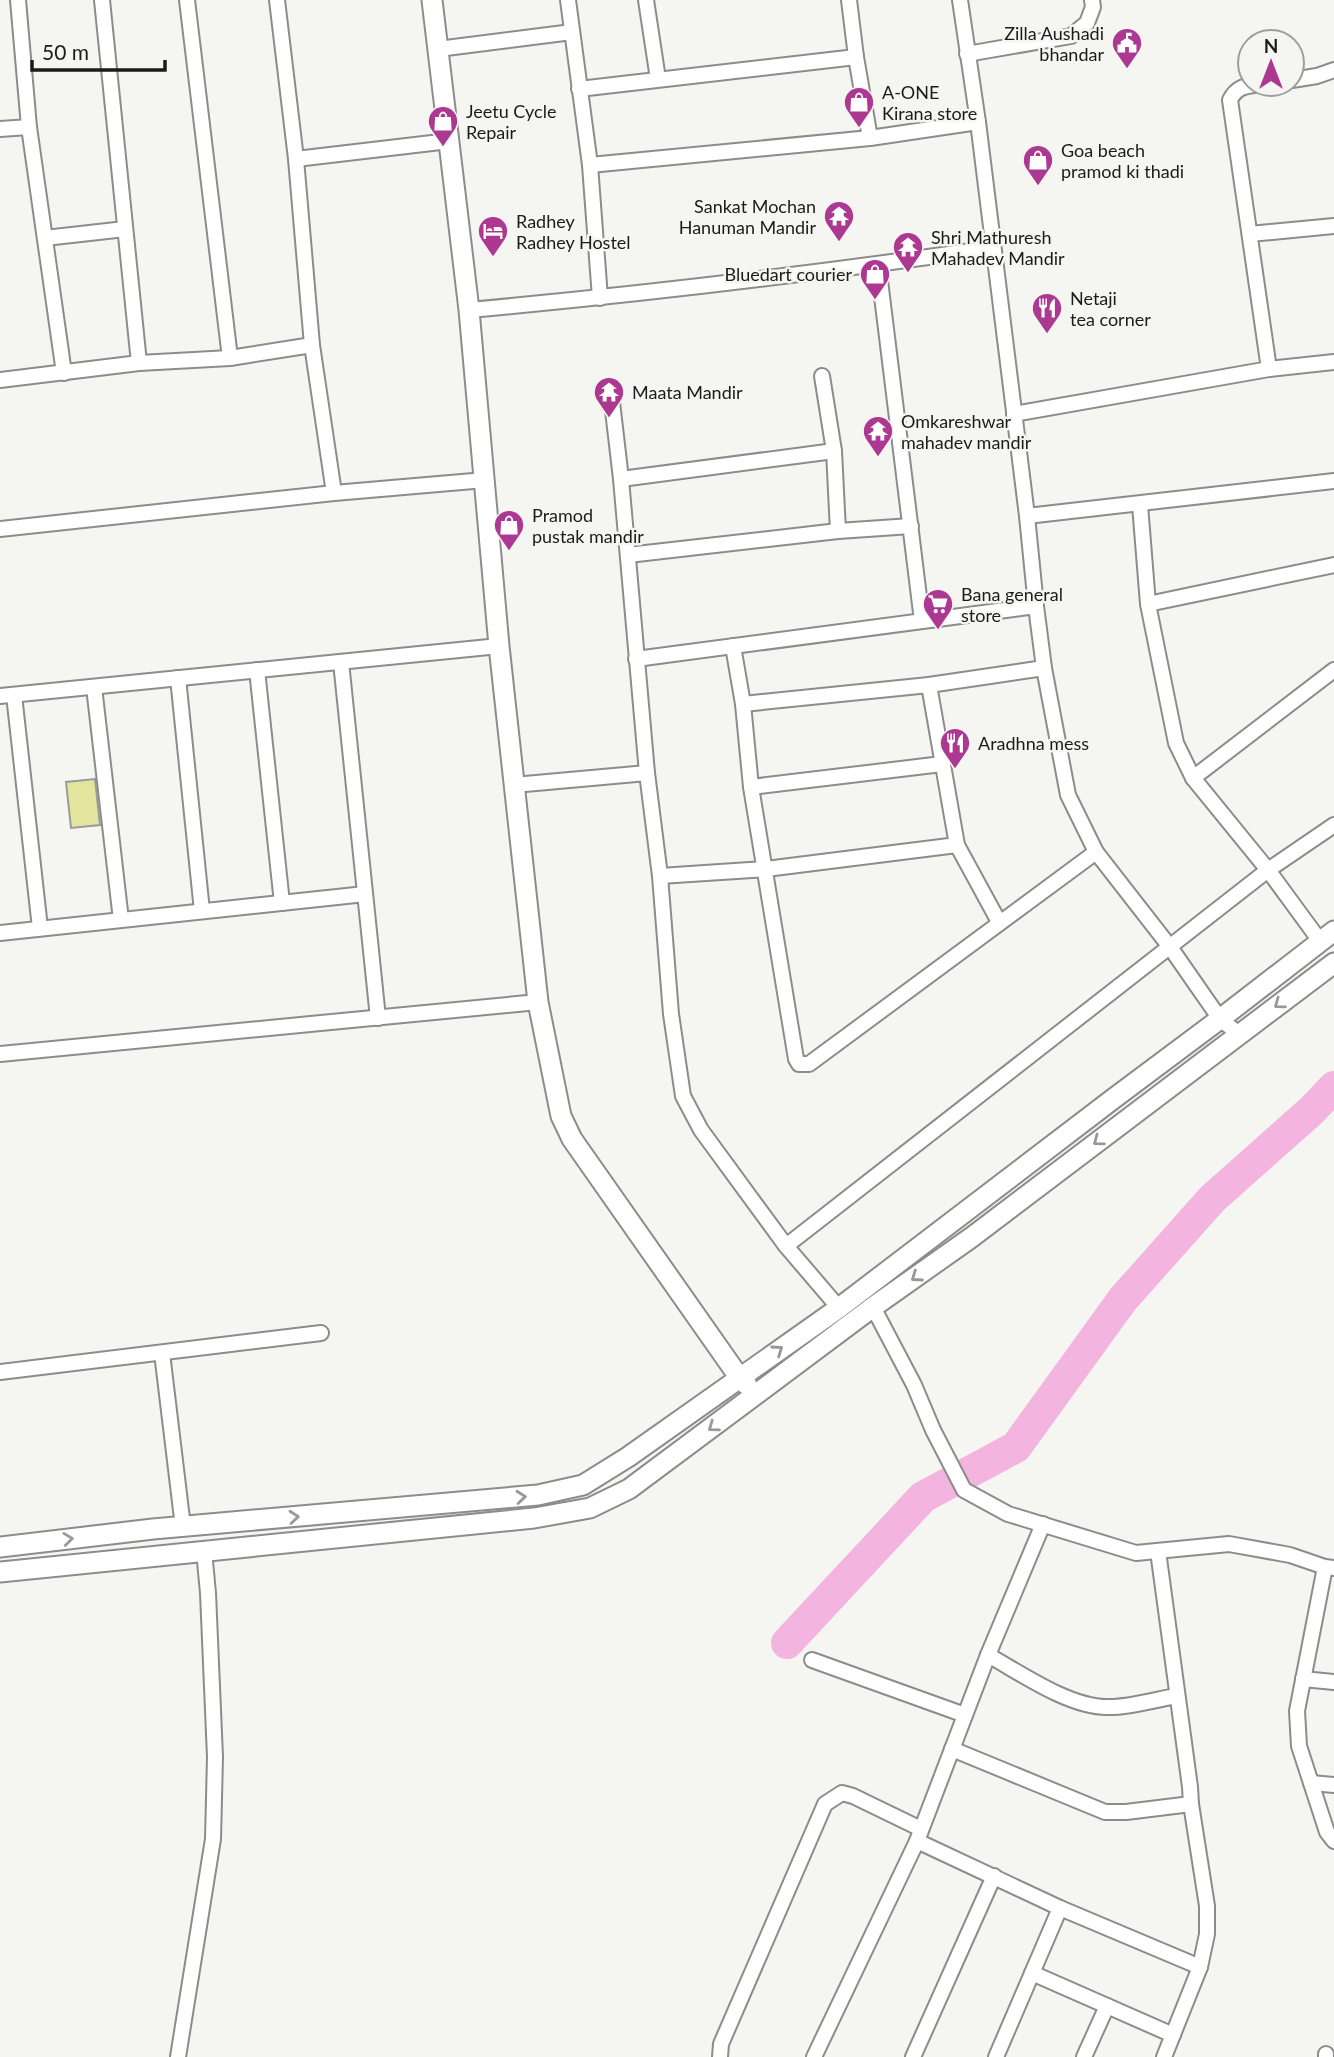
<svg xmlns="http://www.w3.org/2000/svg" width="1334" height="2057" font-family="Lato,sans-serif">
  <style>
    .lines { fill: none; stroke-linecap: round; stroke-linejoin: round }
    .river { stroke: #f3b4df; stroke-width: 32 }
    .building { fill: #e3e59e; stroke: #9a9a97; stroke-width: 2 }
    .street-casing { stroke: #8c8d8a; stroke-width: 18 }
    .secondary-casing { stroke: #8c8d8a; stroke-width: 23 }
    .street { stroke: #fff; stroke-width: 14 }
    .secondary { stroke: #fff; stroke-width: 19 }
    .oneway { stroke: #989898 }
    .labels { text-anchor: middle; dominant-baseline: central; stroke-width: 5; stroke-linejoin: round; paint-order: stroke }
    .poi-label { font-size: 18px; fill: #1b1b1a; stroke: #f5f5f2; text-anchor: start }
  </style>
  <rect width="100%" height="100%" fill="#f5f5f2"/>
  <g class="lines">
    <path class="river" d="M787 1643 923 1497 1016 1447 1123 1299 1212 1199 1311 1111 1334 1087"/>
  </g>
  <path class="building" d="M95 779 100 825 71 828 66 782Z"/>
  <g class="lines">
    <g class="street-casing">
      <g id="street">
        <path d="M18 0 29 127 64 373"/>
        <path d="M102 0 139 363"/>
        <path d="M187 0 230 358"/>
        <path d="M277 0 296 159 312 345 334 493"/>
        <path d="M568 0 590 165 600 298"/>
        <path d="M646 0 658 79"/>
        <path d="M849 0 856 57 870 138"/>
        <path d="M960 0 978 122 1027 516 1036 606 1044 668 1068 795 1096 852 1170 947 1220 1019 1239 1034"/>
        <path d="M438 49 572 32"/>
        <path d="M967 54 1071 36 1087 23 1093 7 1092 0"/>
        <path d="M1292 80 1317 76 1334 70"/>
        <path d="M1260 84C1246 86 1237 86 1230 100L1269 369"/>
        <path d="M579 89 856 57"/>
        <path d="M0 129 29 127"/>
        <path d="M296 159 449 141"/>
        <path d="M590 165 870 138 978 122"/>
        <path d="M1250 234 1334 226"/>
        <path d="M45 238 125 229"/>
        <path d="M878 264 922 621"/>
        <path d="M469 310C644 294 818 273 992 248"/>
        <path d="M822 376 834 451 838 531"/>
        <path d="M0 380 139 363 230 358 312 345"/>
        <path d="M612 402 621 479 647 773 660 876 671 1014 683 1096 701 1130 786 1246 839 1308"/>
        <path d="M1014 414 1269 369 1334 362"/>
        <path d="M621 479 834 451"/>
        <path d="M1140 505 1148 604 1176 743 1193 778 1268 870 1320 941"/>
        <path d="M1027 516 1334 481"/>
        <path d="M0 529 334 493 485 480"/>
        <path d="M628 555 838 531 911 526"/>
        <path d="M1148 604 1334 565"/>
        <path d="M733 646 743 704 751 787 796 1059 799 1064H809L1096 852"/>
        <path d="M636 659 1036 606"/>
        <path d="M341 662 378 1018"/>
        <path d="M257 670 282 903"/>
        <path d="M178 678 202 911"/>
        <path d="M929 685 957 845 999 922"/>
        <path d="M94 687 121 920"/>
        <path d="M14 695 40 928"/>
        <path d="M0 696 499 646"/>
        <path d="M743 704 929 685 1044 668"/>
        <path d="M1193 778 1334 670"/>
        <path d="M514 785 647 773"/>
        <path d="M751 787 942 764"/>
        <path d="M660 876 766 869 957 845"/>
        <path d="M0 933 365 894"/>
        <path d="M0 1054 538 1002"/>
        <path d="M786 1246 1268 870 1334 825"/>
        <path d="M873 1307 914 1385 933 1430 964 1490 1008 1514 1136 1553 1229 1544 1290 1555 1325 1567 1334 1568"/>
        <path d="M162 1353 183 1527"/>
        <path d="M0 1372 321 1333"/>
        <path d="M1158 1551 1190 1787 1191 1804 1207 1906V1934L1200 1967"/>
        <path d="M1325 1567 1297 1711 1299 1746 1327 1832 1334 1841"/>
        <path d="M988 1655C1022 1674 1069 1707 1107 1707 1128 1708 1157 1699 1177 1696"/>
        <path d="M812 1660 965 1715"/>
        <path d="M1303 1679 1334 1682"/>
        <path d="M952 1749 1105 1812H1126L1191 1804"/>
        <path d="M1311 1783 1334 1785"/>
        <path d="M917 1841 1060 1908 1200 1967 1164 2057"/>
        <path d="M1032 1973 1173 2035"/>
        <path d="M178 2057 213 1839 215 1757 208 1593 204 1551"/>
        <path d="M720 2057 721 2044 825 1804 842 1793 853 1796 921 1829"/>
        <path d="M814 2057 917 1841 988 1655 1043 1524"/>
        <path d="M913 2057 994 1876"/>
        <path d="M996 2057 1060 1908"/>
        <path d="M1084 2057 1107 2006"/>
        <path d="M1326 2057V2054"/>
      </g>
    </g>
    <g class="secondary-casing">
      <g id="secondary">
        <path d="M432 0 469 310 499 646 538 1002 561 1116 572 1139 739 1377 747 1385"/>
        <path d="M0 1547 153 1529 538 1495 583 1485 628 1457 839 1308 1113 1099 1220 1019 1334 931"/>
        <path d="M0 1572 534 1518 590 1508 629 1489 873 1307 972 1237 1334 963"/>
      </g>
    </g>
    <use href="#street" class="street"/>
    <use href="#secondary" class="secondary"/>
  </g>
  <defs><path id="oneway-chevron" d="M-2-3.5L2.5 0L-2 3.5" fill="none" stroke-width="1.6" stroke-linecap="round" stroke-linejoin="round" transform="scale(1.75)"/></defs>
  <g class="oneway">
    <use href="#oneway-chevron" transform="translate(1279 1004) rotate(143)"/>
    <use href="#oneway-chevron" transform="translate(1098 1141) rotate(143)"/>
    <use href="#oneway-chevron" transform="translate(916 1277) rotate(145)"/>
    <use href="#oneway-chevron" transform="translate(778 1350) rotate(-35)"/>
    <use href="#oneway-chevron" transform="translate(713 1427) rotate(144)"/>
    <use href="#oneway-chevron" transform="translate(521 1497) rotate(-5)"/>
    <use href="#oneway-chevron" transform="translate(294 1517) rotate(-5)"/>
    <use href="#oneway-chevron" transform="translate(68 1539) rotate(-7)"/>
  </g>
  <defs>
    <g id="civic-pin" transform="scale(1.575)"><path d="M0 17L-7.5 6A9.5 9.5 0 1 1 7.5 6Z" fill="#ad3891" stroke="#f5f5f2"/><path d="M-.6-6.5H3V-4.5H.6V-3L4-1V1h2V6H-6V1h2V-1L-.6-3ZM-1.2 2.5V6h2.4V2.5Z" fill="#fff"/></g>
    <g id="shop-pin" transform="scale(1.575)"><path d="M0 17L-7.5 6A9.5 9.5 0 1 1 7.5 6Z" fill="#ad3891" stroke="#f5f5f2"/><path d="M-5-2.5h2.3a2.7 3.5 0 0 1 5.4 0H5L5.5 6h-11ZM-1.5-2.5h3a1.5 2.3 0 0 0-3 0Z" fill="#fff"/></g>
    <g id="temple-pin" transform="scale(1.575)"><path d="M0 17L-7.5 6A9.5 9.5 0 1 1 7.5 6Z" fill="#ad3891" stroke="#f5f5f2"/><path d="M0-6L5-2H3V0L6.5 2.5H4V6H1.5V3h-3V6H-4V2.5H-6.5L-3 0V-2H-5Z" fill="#fff"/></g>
    <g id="hotel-pin" transform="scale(1.575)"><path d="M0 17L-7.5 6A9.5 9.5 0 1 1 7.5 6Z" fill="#ad3891" stroke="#f5f5f2"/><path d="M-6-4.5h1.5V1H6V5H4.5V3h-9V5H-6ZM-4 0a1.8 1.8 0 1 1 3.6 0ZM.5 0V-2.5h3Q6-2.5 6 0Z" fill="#fff"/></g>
    <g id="restaurant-pin" transform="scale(1.575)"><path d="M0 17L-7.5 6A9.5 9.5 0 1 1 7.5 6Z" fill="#ad3891" stroke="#f5f5f2"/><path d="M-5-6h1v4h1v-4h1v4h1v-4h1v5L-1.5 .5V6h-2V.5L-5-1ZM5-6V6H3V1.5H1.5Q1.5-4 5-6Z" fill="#fff"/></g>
    <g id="supermarket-pin" transform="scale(1.575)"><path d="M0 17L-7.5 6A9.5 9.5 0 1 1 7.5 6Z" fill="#ad3891" stroke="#f5f5f2"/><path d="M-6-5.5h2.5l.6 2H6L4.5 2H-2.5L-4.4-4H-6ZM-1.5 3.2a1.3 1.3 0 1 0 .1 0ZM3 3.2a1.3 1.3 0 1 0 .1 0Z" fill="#fff"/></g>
  </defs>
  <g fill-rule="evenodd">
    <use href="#civic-pin" x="1127" y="43"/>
    <use href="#shop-pin" x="859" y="102"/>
    <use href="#shop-pin" x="443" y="121"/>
    <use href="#shop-pin" x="1038" y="160"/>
    <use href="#temple-pin" x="839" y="216"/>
    <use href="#hotel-pin" x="493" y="231"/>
    <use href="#temple-pin" x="908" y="247"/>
    <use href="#shop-pin" x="875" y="274"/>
    <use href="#restaurant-pin" x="1047" y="308"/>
    <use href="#temple-pin" x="609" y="392"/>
    <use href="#temple-pin" x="878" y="431"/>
    <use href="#shop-pin" x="509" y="525"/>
    <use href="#supermarket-pin" x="938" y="604"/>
    <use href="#restaurant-pin" x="955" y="743"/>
  </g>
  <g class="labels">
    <g class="poi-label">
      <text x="1104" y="33" text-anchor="end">Zilla Aushadi<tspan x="1104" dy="21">bhandar</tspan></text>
      <text x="882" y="92">A-ONE<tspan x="882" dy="21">Kirana store</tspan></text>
      <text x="466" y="111">Jeetu Cycle<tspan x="466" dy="21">Repair</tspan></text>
      <text x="1061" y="150">Goa beach<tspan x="1061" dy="21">pramod ki thadi</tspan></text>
      <text x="816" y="206" text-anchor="end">Sankat Mochan<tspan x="816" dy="21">Hanuman Mandir</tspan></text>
      <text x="516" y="221">Radhey<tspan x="516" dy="21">Radhey Hostel</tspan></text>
      <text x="931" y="237">Shri Mathuresh<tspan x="931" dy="21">Mahadev Mandir</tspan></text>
      <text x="852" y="274" text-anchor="end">Bluedart courier</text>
      <text x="1070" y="298">Netaji<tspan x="1070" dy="21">tea corner</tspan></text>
      <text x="632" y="392">Maata Mandir</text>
      <text x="901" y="421">Omkareshwar<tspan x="901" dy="21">mahadev mandir</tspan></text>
      <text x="532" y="515">Pramod<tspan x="532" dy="21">pustak mandir</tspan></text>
      <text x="961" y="594">Bana general<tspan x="961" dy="21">store</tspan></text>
      <text x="978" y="743">Aradhna mess</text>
    </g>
  </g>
  <g transform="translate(1271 63)"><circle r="33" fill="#f5f5f2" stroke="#9e9e9c" stroke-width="2"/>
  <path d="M0-5L12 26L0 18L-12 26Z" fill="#ad3891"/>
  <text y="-10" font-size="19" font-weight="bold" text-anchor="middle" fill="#1b1b1a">N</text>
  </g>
  <path d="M32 60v10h133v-10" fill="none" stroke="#1b1b1a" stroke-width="3.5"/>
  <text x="42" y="60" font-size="21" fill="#1b1b1a" stroke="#f5f5f2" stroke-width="5" paint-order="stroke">50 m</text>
</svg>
